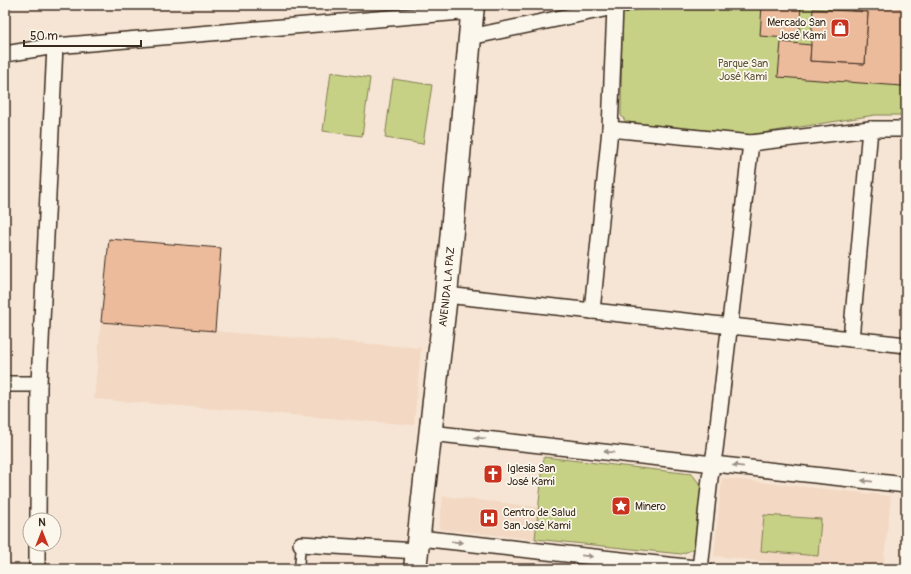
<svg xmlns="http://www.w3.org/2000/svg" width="911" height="574" font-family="Pangolin,sans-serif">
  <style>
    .built { fill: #f3d8c3 }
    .green { fill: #c7d185; stroke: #817e52 }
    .building { fill: #ecbb9c; stroke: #3b2a1e }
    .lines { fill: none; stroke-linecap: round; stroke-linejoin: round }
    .lane-casing { stroke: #3b2a1e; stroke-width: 11 }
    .street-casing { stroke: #3b2a1e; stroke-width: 18 }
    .secondary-casing { stroke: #3b2a1e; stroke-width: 25 }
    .lane { stroke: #fbf7ec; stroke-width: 8 }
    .street { stroke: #fbf7ec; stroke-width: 15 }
    .secondary { stroke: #fbf7ec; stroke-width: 22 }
    .oneway { fill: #9b9085 }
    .labels { text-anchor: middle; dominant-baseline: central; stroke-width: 3.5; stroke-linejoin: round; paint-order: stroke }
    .poi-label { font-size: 11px; fill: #3b2a1e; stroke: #fbf7ec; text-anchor: start }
    .park-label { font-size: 11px; fill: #5e5438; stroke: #fbf7ec }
    .street-label { font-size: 11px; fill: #3b2a1e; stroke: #fbf7ec }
  </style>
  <rect width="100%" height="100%" fill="#f6e5d4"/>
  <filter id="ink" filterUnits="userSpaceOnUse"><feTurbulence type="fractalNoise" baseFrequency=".025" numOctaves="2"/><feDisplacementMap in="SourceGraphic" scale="8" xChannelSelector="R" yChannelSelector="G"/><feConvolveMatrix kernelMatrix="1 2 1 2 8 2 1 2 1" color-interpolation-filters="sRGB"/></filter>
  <g filter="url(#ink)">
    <g class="built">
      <path d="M101 322 421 348 414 425 94 399Z"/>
      <path d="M722 478 891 496 883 569H835L714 556Z"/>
      <path d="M443 496 539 507 535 539 439 529Z"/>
    </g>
    <g class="green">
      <path d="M667 5H906V115H875L750 135 626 122 621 115 622 13Z"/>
      <path d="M331 72 370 78 362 136 323 131Z"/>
      <path d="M393 79 432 85 423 144 385 138Z"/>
      <path d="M544 457 692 474 701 486 694 549 681 554 535 539Z"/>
      <path d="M764 515 821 519 818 556 761 551Z"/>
    </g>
    <g class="building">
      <path d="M762 5H801L799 39 760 36Z"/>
      <path d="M853 5 906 7V27L902 86 778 77 781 42 811 45 810 61 865 64 868 12 853 11Z"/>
      <path d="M813 9 868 12 865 64 810 61Z"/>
      <path d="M109 239 221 248 215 331 101 322Z"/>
    </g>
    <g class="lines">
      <g class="lane-casing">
        <path id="lane" d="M299 569 301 544"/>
      </g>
      <g class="street-casing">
        <g id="street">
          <path d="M470 37 623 5"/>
          <path d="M5 54 55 46 473 11"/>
          <path d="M610 129 751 143 870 129H906"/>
          <path d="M446 295 906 345"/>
          <path d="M592 311 610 129 615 7"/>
          <path d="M851 339 870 129"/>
          <path d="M5 384H39"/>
          <path d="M430 433 906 485"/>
          <path d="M38 520 39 384 55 46"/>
          <path d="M419 538 704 569"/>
          <path d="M301 544 417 551"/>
          <path d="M37 569V544"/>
          <path d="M700 569 710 478 715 450 751 143"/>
        </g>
      </g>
      <g class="secondary-casing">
        <g id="secondary">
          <path id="s1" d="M415 569 446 295 473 5"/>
        </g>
      </g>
      <use href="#lane" class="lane"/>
      <use href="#street" class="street"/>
      <use href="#secondary" class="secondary"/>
    </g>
    <defs><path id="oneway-solid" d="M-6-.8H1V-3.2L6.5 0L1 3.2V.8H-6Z"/></defs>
    <g class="oneway">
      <use href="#oneway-solid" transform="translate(480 438) rotate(-174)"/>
      <use href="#oneway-solid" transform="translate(609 452) rotate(-174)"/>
      <use href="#oneway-solid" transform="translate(738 466) rotate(-174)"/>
      <use href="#oneway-solid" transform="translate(867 481) rotate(-174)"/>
      <use href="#oneway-solid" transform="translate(457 542) rotate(6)"/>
      <use href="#oneway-solid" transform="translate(587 556) rotate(6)"/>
    </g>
  </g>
  <defs>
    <g id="shop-square" transform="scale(1)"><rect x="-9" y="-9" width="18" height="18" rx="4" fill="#c8321e" stroke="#fbf7ec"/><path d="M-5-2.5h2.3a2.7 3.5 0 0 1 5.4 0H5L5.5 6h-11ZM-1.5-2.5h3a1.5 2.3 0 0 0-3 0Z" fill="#fff"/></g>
    <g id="church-square" transform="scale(1)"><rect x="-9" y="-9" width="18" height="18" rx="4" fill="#c8321e" stroke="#fbf7ec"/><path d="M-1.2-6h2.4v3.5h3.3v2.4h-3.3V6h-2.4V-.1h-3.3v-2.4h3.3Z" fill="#fff"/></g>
    <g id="sight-square" transform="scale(1)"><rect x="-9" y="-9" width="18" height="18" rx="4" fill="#c8321e" stroke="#fbf7ec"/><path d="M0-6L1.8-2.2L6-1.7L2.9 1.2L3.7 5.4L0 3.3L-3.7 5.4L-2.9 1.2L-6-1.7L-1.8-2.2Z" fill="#fff"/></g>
    <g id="hospital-square" transform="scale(1)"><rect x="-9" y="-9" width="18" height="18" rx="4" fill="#c8321e" stroke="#fbf7ec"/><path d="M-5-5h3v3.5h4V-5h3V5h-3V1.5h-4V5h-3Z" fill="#fff"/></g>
  </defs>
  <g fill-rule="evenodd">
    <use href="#shop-square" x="840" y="28"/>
    <use href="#church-square" x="493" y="474"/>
    <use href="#sight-square" x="621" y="506"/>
    <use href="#hospital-square" x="489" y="518"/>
  </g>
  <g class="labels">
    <g class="poi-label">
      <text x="826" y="22" text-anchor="end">Mercado San<tspan x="826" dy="13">José Kami</tspan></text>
      <text x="507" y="468">Iglesia San<tspan x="507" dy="13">José Kami</tspan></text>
      <text x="635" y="506">Minero</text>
      <text x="503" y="512">Centro de Salud<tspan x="503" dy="13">San José Kami</tspan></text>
    </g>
    <g class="park-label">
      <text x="743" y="63">Parque San<tspan x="743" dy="13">José Kami</tspan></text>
    </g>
    <g class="street-label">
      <text stroke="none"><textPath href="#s1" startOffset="284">AVENIDA LA PAZ</textPath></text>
    </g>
  </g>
  <rect width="911" height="574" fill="none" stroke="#fbf7ec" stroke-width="20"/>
  <rect x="10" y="10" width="891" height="554" fill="none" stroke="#3b2a1e" stroke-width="1.5" filter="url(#ink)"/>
  <g transform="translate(42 532)"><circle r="19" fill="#fbf7ec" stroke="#aea59a"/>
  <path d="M0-3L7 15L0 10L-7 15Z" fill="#c8321e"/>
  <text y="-6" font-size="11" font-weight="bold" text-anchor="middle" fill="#3b2a1e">N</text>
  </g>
  <path d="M24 40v6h117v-6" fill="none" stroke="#3b2a1e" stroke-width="2"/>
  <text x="30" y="40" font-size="12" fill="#3b2a1e" stroke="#fbf7ec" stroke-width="3" paint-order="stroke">50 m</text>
</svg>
